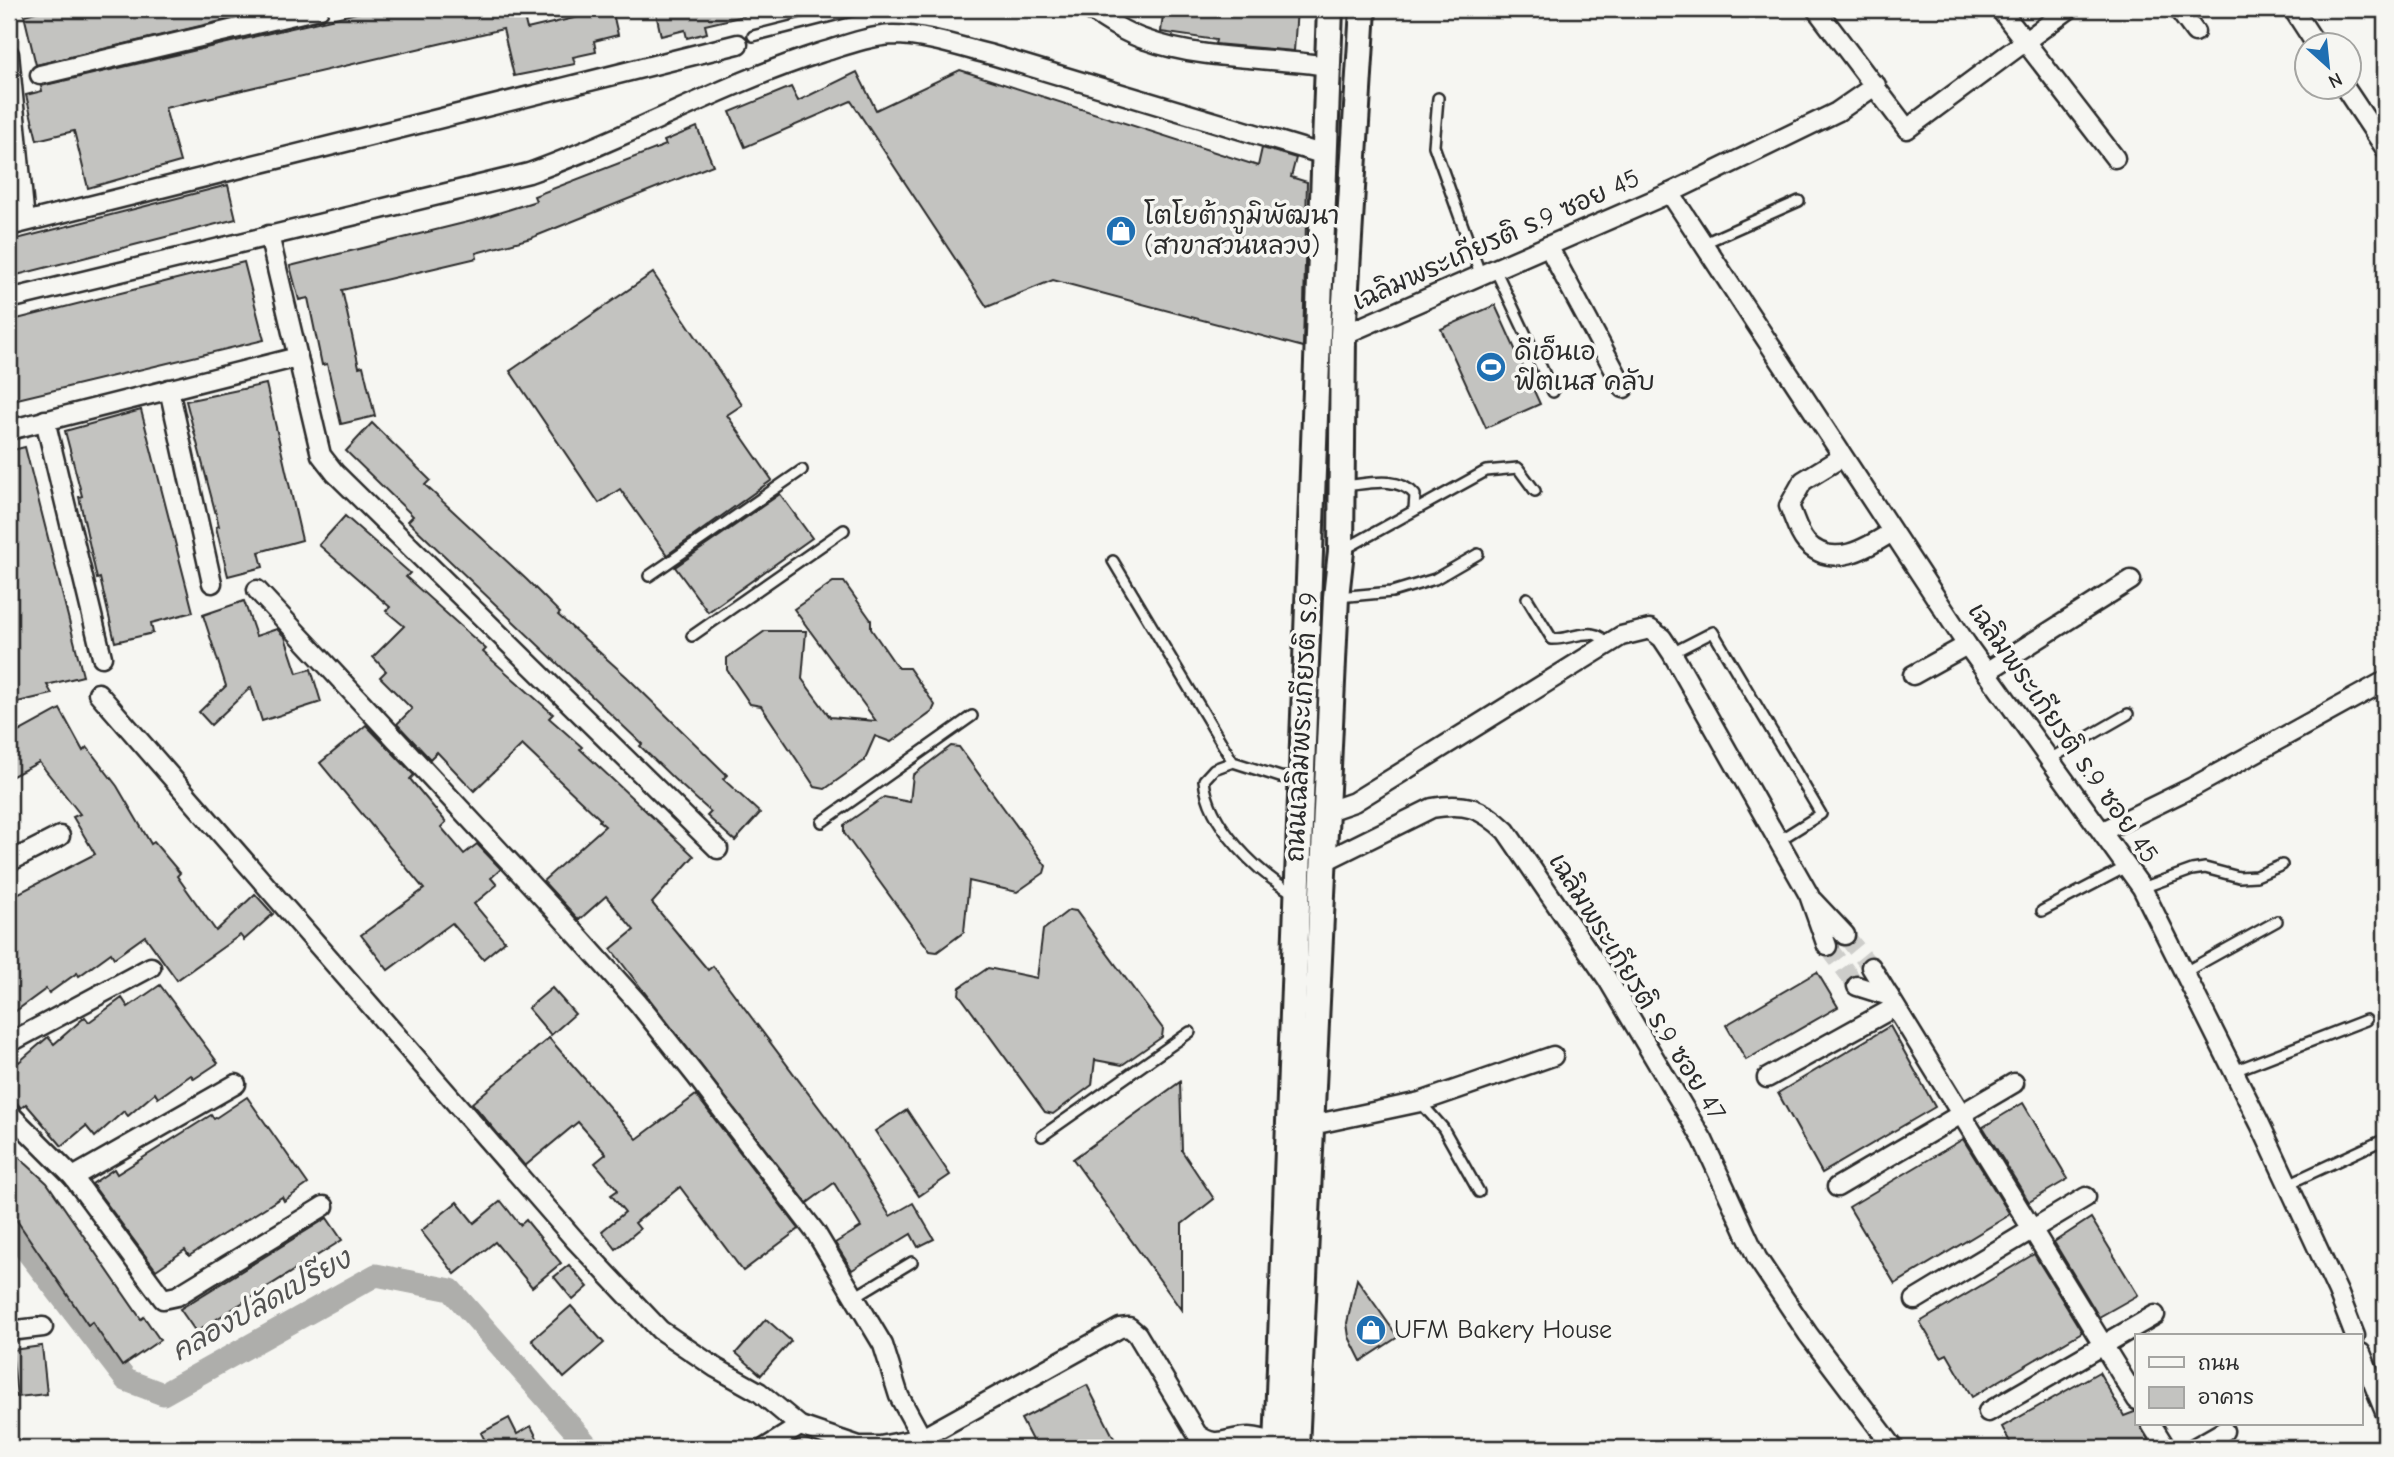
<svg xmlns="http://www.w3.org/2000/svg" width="2394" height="1457" font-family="'Comic Neue','Playpen Sans Thai',sans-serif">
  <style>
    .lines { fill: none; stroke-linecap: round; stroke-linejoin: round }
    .canal { stroke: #aeaeab; stroke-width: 23 }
    .building { fill: #c3c3c0; stroke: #2b2b2b; stroke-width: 2 }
    .minor-tunnel { stroke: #cdcdca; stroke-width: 18; stroke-dasharray: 18 9; stroke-linecap: butt }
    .service-casing { stroke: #2b2b2b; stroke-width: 14 }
    .minor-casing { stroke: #2b2b2b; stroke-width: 23 }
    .secondary-casing { stroke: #2b2b2b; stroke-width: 30 }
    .service { stroke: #f6f6f2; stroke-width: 9 }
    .minor { stroke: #f6f6f2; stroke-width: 18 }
    .secondary { stroke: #f6f6f2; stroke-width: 24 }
    .labels { text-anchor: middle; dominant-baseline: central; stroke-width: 7; stroke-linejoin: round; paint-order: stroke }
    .poi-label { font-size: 26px; fill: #2b2b2b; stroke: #f6f6f2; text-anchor: start }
    .street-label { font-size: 26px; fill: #2b2b2b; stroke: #f6f6f2 }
    .water-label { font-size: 28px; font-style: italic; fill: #525251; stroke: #f6f6f2 }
  </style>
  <rect width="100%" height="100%" fill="#f6f6f2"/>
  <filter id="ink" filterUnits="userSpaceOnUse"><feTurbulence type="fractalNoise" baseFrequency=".0143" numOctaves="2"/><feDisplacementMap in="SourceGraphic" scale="14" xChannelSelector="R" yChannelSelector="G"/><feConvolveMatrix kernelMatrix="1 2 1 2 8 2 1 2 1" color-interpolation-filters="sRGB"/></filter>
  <g filter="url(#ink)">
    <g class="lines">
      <path class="canal" d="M9 1228 126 1380 163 1394 376 1275 451 1290 590 1448"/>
    </g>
    <g class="building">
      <path d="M48 9H271L36 65 24 15Z"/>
      <path d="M374 9H522L527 29 612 9 618 35 594 41 596 52 573 57 575 64 514 76 503 29 165 108 180 162 88 188 74 131 37 140 26 95 42 91 41 86Z"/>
      <path d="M655 9H744V16L705 25 707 33 687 38 685 30 661 36Z"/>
      <path d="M1217 9H1297L1294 51 1215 44 1216 40 1161 32 1163 14 1183 11 1217 16Z"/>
      <path d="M960 70 1258 166 1262 148 1296 158 1291 177 1307 182 1303 347 1053 280 987 307 851 101 745 147 730 112 791 87 798 101 857 72 876 110Z"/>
      <path d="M697 127 713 165 531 238 476 253 477 258 342 290 359 367 363 366 375 416 341 424 327 364 322 365 308 298 299 300 290 266 476 220 536 201 534 196 666 145 664 141Z"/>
      <path d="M228 185 236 219 9 277V241Z"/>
      <path d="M244 262 264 340 9 401V321Z"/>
      <path d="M653 273 742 405 727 415 772 480 667 555 620 489 599 503 510 371Z"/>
      <path d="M1495 305 1540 404 1486 428 1441 329Z"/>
      <path d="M266 384 302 540 259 552 263 567 228 576 216 527 219 526 186 401Z"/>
      <path d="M141 410 193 612 151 623 153 633 115 642 100 578 97 579 79 497 82 496 65 431Z"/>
      <path d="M372 423 430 480 425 485 527 580 560 613 558 615 627 677 727 775 723 779 760 813 735 841 707 816 711 812 674 779 640 746 642 744 408 521 413 516 346 451Z"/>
      <path d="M25 447 83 676 47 685 52 694 9 704V451Z"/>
      <path d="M780 494 812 538 708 612 675 567Z"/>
      <path d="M345 516 410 573 406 577 486 649 483 652 553 714 549 718 582 747 580 749 694 856 652 903 708 970 713 966 844 1141 890 1216 913 1203 934 1239 918 1247 911 1234 852 1270 835 1243 861 1227 834 1183 807 1203 611 949 634 930 606 896 579 920 543 881 605 826 599 821 600 819 522 745 474 791 437 752 430 759 397 724 412 709 380 677 386 671 373 657 404 626 386 611 390 607 319 545Z"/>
      <path d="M833 582H844L871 620V629L898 668H909L935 705 932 712 891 742 875 736 864 761 825 789 815 787 761 706 750 704 727 670V658L765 631H806L802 679 830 717 876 721 794 609Z"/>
      <path d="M244 601 256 636 277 629 285 637 297 673 311 669 321 702 262 721 251 687 211 725 199 712 226 686 203 615Z"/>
      <path d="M60 709 83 751 87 747 117 786 151 844 154 842 180 873 177 876 216 931 255 894 273 914 244 940 240 935 177 980 145 936 114 958 111 953 79 976 77 973 49 993 46 989 9 1016V898L95 854 73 817 80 814 39 762 9 778V737Z"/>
      <path d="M366 725 414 775 410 779 446 822 441 827 464 854 477 844 501 869 491 878 497 885 474 904 505 941 483 959 452 923 388 970 361 935 424 889 320 763Z"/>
      <path d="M951 746 959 747 1046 866 1044 873 1017 892 969 881 964 932 937 952 930 951 844 833V825L884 797 910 802 913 775Z"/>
      <path d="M1069 910 1076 911 1163 1029 1162 1037 1122 1065 1095 1060 1092 1085 1053 1114 1045 1112 959 994 960 987 988 968 1037 978 1043 930Z"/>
      <path d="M1817 972 1838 1007 1746 1060 1726 1025Z"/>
      <path d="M160 985 218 1063 194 1079 191 1075 158 1098 155 1093 128 1116 124 1111 95 1137 86 1126 62 1146 26 1104 21 1108 9 1094V1054L19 1062 48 1037 54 1044 85 1017 89 1022 122 998 128 1007Z"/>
      <path d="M552 988 575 1014 551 1035 528 1008Z"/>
      <path d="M1890 1026 1935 1107 1822 1173 1778 1093Z"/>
      <path d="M549 1038 637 1139 696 1095 799 1229 743 1271 680 1187 635 1223 640 1229 616 1249 602 1231 625 1212 611 1195 618 1190 595 1163 606 1154 578 1122 525 1166 472 1103Z"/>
      <path d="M1180 1082 1182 1151 1214 1199 1182 1224V1311L1073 1159Z"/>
      <path d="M247 1097 308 1184 284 1201 282 1197 189 1256 185 1250 156 1270 92 1184 114 1169 117 1174 211 1115 214 1119Z"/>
      <path d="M2023 1103 2068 1179 2029 1202 1983 1127Z"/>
      <path d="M907 1110 950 1175 919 1196 875 1131Z"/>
      <path d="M1963 1139 2009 1213 2006 1217 1895 1284 1849 1207Z"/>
      <path d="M9 1148 47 1183 141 1319 144 1317 160 1340 122 1366 92 1322 88 1325 9 1209Z"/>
      <path d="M501 1201 520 1225 526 1220 561 1263 532 1287 495 1242 455 1274 421 1231 457 1202 474 1223Z"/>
      <path d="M327 1218 342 1240 196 1332 180 1309Z"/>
      <path d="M2091 1218 2138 1295 2099 1317 2054 1242Z"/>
      <path d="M2034 1254 2082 1332 1972 1397 1947 1354 1941 1357 1920 1322Z"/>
      <path d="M569 1265 588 1287 573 1300 554 1277Z"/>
      <path d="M1357 1279 1398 1337 1361 1361 1349 1337 1347 1323Z"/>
      <path d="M571 1306 604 1343 564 1378 532 1340Z"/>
      <path d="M766 1319 791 1341 761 1375 736 1353Z"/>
      <path d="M42 1346 47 1394 17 1397 12 1350Z"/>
      <path d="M2099 1372 2124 1416 2137 1411V1424H2140L2152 1446 2013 1448 2002 1427Z"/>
      <path d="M1087 1385 1116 1442 1104 1448H1036L1021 1419Z"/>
      <path d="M509 1418 517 1434 531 1426 542 1448H489L481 1433Z"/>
    </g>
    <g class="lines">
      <g class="minor-tunnel">
        <path d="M1845 935 1871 967"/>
        <path d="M1827 946 1857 986"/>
      </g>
      <g class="service-casing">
        <g id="service">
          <path d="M753 36 859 9"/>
          <path d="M1438 98 1434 146 1481 276"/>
          <path d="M1702 244 1799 201"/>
          <path d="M1495 269 1553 392"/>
          <path d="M1343 486C1367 484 1398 475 1415 495L1414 509"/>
          <path d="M1345 549 1486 471 1518 468 1535 491"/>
          <path d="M1113 561 1233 762 1280 777 1299 779"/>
          <path d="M649 576 802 470"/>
          <path d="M1338 597 1392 592 1435 579 1478 554"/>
          <path d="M1527 598 1552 639C1572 640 1596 623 1607 645"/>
          <path d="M692 636 844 530"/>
          <path d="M1672 653 1713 632 1821 814 1778 841"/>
          <path d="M2048 760 2128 714"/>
          <path d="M1233 762 1214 769 1204 780C1208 826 1258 873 1296 895"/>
          <path d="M822 822 972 716"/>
          <path d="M2142 888 2192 870 2205 868 2239 877 2256 876 2282 865"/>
          <path d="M2042 911 2126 867"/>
          <path d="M2185 972 2277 921"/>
          <path d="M2234 1071 2366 1020"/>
          <path d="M1420 1102 1443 1128 1479 1192"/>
          <path d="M1042 1136 1190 1032"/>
          <path d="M2286 1185 2385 1139"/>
          <path d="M856 1296 912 1262"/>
        </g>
      </g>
      <g class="minor-casing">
        <g id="minor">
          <path d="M1089 9C1107 21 1125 33 1146 40 1200 60 1271 57 1328 66"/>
          <path d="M1816 9 1907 129 2069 9"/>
          <path d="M2000 9 2115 158"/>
          <path d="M2178 9 2195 32"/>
          <path d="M2293 9 2317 46"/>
          <path d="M9 54 25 221"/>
          <path d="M40 75 319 9"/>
          <path d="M2345 88 2385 148"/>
          <path d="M1670 193 1967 645 2142 888 2260 1124 2338 1292 2355 1336"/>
          <path d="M9 226 738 44"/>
          <path d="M269 235 321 455 335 473 718 849"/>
          <path d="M1548 246 1624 388"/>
          <path d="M9 299 529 173C628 138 720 85 820 53 843 46 869 36 893 35 926 35 960 47 992 55L1325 155"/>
          <path d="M1343 335 1670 193 1837 112 1876 85"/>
          <path d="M169 389 212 583"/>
          <path d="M45 420 102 657"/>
          <path d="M9 430 298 357"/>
          <path d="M1842 457 1803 481 1789 506C1794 517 1798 533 1806 542 1832 570 1867 548 1892 532"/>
          <path d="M257 590 560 916 638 1003 696 1076 816 1233 883 1345 899 1396 922 1438"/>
          <path d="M1986 672 2131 580"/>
          <path d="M1913 675 1967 645"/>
          <path d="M98 693 575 1240 660 1330 716 1368 759 1392 800 1426 859 1446H880L922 1438 1120 1328 1129 1327 1137 1334 1197 1434C1216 1450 1228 1437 1249 1437 1258 1437 1268 1441 1277 1442"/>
          <path d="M1328 811 1354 802 1621 636 1650 629 1662 638 1672 653 1809 895 1827 946"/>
          <path d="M2103 831 2193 787 2385 681"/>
          <path d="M1325 861 1432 808C1465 802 1482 808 1506 831L1608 980 1703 1140 1757 1258 1808 1334 1894 1448"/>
          <path d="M9 862 60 836"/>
          <path d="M1813 901 1845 935"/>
          <path d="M1871 967 2137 1400"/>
          <path d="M1857 986 1889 996"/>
          <path d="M9 1043 151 967"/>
          <path d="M1767 1078 1895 1007"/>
          <path d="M9 1113 73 1177 163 1299 177 1296 324 1206"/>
          <path d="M1312 1125 1420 1102 1553 1056"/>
          <path d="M73 1177 236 1084"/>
          <path d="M1837 1187 2014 1083"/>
          <path d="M1915 1300 2086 1197"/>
          <path d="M9 1331 43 1327"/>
          <path d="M2361 1353 2385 1412"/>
          <path d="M1988 1412 2155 1315"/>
          <path d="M2151 1424 2166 1448"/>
          <path d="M765 1448 800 1426"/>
          <path d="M2194 1448 2224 1431"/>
        </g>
      </g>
      <g class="secondary-casing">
        <g id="secondary">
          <path d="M1277 1448 1330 9"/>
          <path d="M1296 1448 1336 597 1341 551 1343 335 1363 9"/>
        </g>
      </g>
      <use href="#service" class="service"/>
      <use href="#minor" class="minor"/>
      <use href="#secondary" class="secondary"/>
    </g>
  </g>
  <defs>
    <g id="shop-disc" transform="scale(1.575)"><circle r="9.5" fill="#1f6fb2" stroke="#f6f6f2"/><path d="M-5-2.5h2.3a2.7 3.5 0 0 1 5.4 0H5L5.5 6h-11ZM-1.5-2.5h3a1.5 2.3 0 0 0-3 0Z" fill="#fff"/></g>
    <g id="stadium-disc" transform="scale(1.575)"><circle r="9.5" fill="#1f6fb2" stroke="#f6f6f2"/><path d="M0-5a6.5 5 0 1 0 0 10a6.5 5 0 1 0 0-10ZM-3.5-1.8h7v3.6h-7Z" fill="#fff"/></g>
  </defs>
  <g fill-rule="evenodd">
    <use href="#shop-disc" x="1121" y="231"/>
    <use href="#stadium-disc" x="1491" y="367"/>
    <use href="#shop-disc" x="1371" y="1330"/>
  </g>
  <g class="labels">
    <g class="poi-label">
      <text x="1144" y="216">โตโยต้าภูมิพัฒนา<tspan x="1144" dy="30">(สาขาสวนหลวง)</tspan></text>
      <text x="1514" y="352">ดีเอ็นเอ<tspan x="1514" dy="30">ฟิตเนส คลับ</tspan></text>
      <text x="1394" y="1330">UFM Bakery House</text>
    </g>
    <g class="street-label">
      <text transform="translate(1496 240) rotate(-24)">เฉลิมพระเกียรติ ร.9 ซอย 45</text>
      <text transform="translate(1302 727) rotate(-87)">ถนนเฉลิมพระเกียรติ ร.9</text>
      <text transform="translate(2063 733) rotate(55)">เฉลิมพระเกียรติ ร.9 ซอย 45</text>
      <text transform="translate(1637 987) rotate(58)">เฉลิมพระเกียรติ ร.9 ซอย 47</text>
    </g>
    <g class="water-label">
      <text transform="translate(261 1305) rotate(-29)">คลองปลัดเปรียง</text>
    </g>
  </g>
  <rect width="2394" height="1457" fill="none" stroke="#f6f6f2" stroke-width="35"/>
  <rect x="18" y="18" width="2359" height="1422" fill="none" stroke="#2b2b2b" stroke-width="2.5" filter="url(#ink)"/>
  <rect x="2135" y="1334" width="228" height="91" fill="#f6f6f2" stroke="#a5a5a2" stroke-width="2"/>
  <rect x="2149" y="1357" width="35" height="10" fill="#f6f6f2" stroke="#a5a5a2" stroke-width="2"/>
  <text x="2198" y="1370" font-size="21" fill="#2b2b2b">ถนน</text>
  <rect x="2149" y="1387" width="35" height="21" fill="#c3c3c0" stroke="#a5a5a2" stroke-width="2"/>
  <text x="2198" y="1404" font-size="21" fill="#2b2b2b">อาคาร</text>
  <g transform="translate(2328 66) rotate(153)"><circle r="33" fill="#f6f6f2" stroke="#a5a5a2" stroke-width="2"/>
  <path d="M0-5L12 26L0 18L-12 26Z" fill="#1f6fb2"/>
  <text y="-10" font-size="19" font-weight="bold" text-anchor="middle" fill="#2b2b2b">N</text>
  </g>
</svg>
